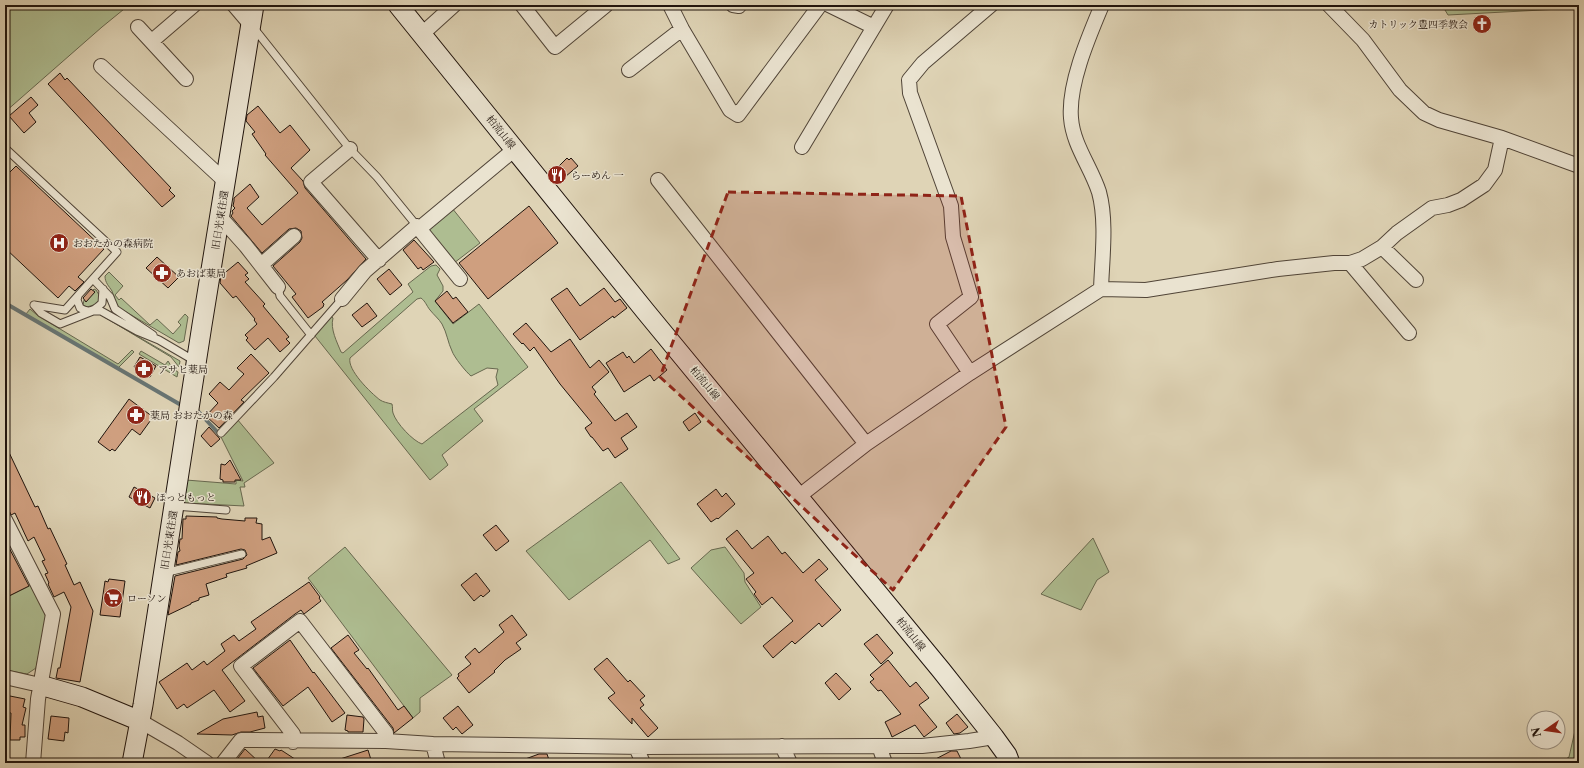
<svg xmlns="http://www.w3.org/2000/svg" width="1584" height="768" viewBox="0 0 1584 768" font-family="'Libre Caslon Text','Noto Serif JP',serif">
  <rect width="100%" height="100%" fill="#dfd4b6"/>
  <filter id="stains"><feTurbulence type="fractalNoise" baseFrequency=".005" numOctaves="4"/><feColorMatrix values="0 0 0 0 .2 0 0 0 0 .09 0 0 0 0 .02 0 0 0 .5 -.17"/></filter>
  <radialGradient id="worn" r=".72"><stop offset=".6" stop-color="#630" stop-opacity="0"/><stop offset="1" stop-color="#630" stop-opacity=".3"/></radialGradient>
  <path fill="#aebd91" stroke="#67684f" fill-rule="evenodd" d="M5,5h124l-27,22 -97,85z
    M1442,5h137v3l-131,7z
    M452,208l28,35 -26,20 -25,-30v-7z
    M436,265l4,4 -3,6 6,11v5l-8,10 18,23 26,-20 49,63 -54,42 9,12 -41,34 6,10 -18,15 -115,-144v-3l16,-17 2,2c-3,11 4,24 8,34l2,1 70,-61 -5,-8 23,-18zM421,298c5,4 5,7 9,12 4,5 9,9 12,14 5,9 6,19 10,27 2,6 14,21 19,25l16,-8 11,1 -2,8 2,8 -76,59c-9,-3 -26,-21 -29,-31 -1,-3 0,-5 -1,-9 -4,-1 -9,-2 -12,-4 -9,-7 -33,-30 -30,-42l67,-59z
    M109,272l14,14 -8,9 4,5 2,-2 29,27 7,-6 16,15 8,-9 -3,-3 7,-8 3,3 -4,24 -5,2 -58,-34c-7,-6 -6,-11 -9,-18 -3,-5 -7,-8 -7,-15z
    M94,289l2,1 5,8 -4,6 -10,3 -4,-2 1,-5z
    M30,309l7,6 81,49 14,-14 2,2 -16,16 -92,-54z
    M101,315l79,46 -1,6 -8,-10z
    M141,351l24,14 3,-4 5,8 5,3 -1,5 -38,-23z
    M237,419l37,44 -30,20 1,4h-5l4,19 -58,-3 -4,-3 4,-20 50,4v-4l7,1 -22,-44z
    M621,482l59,77 -12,5 -18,-24 -81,60 -43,-49z
    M1093,538l16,34 -12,8 -16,30 -40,-16z
    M345,547l107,128 -32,23v14l-7,6 -105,-140z
    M725,547l19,26 1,9 16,25 -20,17 -50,-56 20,-18z
    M31,585l13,26 2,7 -10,50 -9,6 -22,-4v-72z
    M1579,713v50h-19l9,-6z"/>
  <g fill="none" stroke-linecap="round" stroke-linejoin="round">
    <path stroke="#677574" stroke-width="4" d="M5,303l176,102
      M196,409l24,26"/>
  </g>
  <path fill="#cf9f7f" stroke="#20140d" d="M60,73l5,7 2,-2 104,110 -2,2 6,6 -13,11 -114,-123z
    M31,97l7,8 -9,8 7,9 -12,11 -15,-17z
    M258,106l22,27 10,-8 20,25 -19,18 12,13 2,7 61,71 -19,21 -25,22 2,2 -1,3 -15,11 -16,-21 4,-3 -23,-28 27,-24 2,-4 -1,-7 -5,-3 -7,1 -27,24 -31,-37 2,-3 -1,-2 3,-3 -2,-2 1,-5v-3l16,-14 9,13 -12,11 15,17 36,-32 -33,-38 1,-1 -14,-20 3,-2 -9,-11 1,-6z
    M567,158l2,2 2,-2 7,8 -19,16 -7,-9z
    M16,166l88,83 -26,28 6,5 -9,9 -6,-5 -11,12 -53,-50v-71z
    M529,206l29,37 -70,56 -29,-36z
    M414,240l20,22 -11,8 -2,-3 -3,2 -15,-19z
    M157,257l22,20 -11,11 -22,-20z
    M238,262l10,11 -3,2 4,4 -4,3 20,22 -2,2 26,31 -3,2 4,4 -10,9 -12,-14 -13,12 -9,-10 2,-2 -3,-3 12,-11 -3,-4 1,-1 -19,-23 -3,2 -13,-15 1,-7z
    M389,269l13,16 -12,10 -13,-16z
    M567,288l13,18 24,-18 11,14 5,-3 7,9 -13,10 -1,-2 -33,24 -29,-41z
    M91,289l4,3 -9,10 -3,-4z
    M447,291l6,8 3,-2 12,15 -15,11 -18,-22z
    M367,303l10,13 -15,11 -10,-12z
    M526,323l25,29 19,-13 20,29 9,-8 10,12 -17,15 4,5 -2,2 21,27 12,-8 10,14 -16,11 7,11 -13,9 -7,-10 -5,3 -11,-14h-1l-6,-9 7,-5 -32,-39 -26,-37 -4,4 -7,-8 -1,1 -9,-10z
    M651,349l16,21 -13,11 -4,-6 -26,17 -18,-29 17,-11 4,6 2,-2 5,7z
    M251,354l18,19 -28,27 3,2 -25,26 -13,-12 12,-13 -9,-9 11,-12 9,8 15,-16 -7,-6z
    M140,357l16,9 -6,11 -16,-10z
    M129,399l24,18 -13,18 -8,-6 -17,22 -3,-2 -2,2 -12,-9z
    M695,413l6,9 -12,9 -6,-9z
    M209,427l11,12 -9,8 -10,-11z
    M5,444l30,63 3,-1 10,23 2,-1 17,36 -2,1 9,20 6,-3 13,29 -13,71 -24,-4 2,-10h2l11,-61 -7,-15 -10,5 -6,-13 1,-1 -4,-9 3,-1 -6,-12 3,-1 -11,-23 -6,4 -13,-28 -4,2 -6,-14z
    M230,460l11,20h-6v2h-12v-2l-3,-1 1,-15 4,1z
    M134,487l21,11 -5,10 -21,-11z
    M716,489l6,8 4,-4 9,11 -17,15 -1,-1 -6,4 -14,-18z
    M186,516l31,1v1l5,1 23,2v-3h12l-1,5 6,1v16l8,-3 7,16 -31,13 1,2 -21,6 1,3 -21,7 3,11 -10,3v2l-8,3v1l-23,11 7,-39 68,-17 4,-4 -2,-5 -4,-1 -65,16 2,-13 2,-1 -1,-5 1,-7h2l1,-20h3z
    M496,525l13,16 -13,10 -13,-16z
    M737,530l15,19 16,-13 14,18 3,-2 18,21 16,-14 9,10 -13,11 26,30 -19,17 -3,-4 -24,21 -3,-3 -19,17 -10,-12 30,-25 -21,-24 -10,8 -8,-11 2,-2 -10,-13 8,-6 -28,-34z
    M5,540l24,46 -20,10 -4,-7z
    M476,573l14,18 -7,6 -2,-2 -7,6 -13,-16z
    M109,579l16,2 -5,36 -20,-2 5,-34 3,1z
    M309,582l11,15 -1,1 2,3 -17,13 -3,-4 -6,4 -73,56 23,31 -15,11 -16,-22 -27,18 -3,-4 -7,5 -18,-27 28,-19 5,7 12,-9 3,4 18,-14 -4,-7 13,-9 5,6 17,-12 -5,-7z
    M512,615l15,20 -11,8 5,6 -16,11 -11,11 1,1 -26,21 -12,-15 2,-2 -1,-2 13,-10 -6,-7 10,-9 4,5 25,-21 -5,-7z
    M877,634l16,19 -12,11 -17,-20z
    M348,635l11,15 -5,3 13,16 1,-1 30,42 6,-4 9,12 -19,15 -1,-5 -62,-80z
    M290,640l23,33 1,-1 31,41 -13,9 -24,-35 -25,19 -30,-38z
    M607,658l21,24 2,-2 15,16 -5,4 4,5 -4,3 18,20 -10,9 -16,-19v6l-24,-26 7,-5 -21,-24z
    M888,660l22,27 6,-5 13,16 -10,7 18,22 -13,10 -9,-12 -23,12 -2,-5 -5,-10 16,-8 -20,-24 -3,1 -8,-9 4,-3 -4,-4z
    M836,673l15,16 -12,11 -14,-17z
    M5,695l20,4 -2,8 3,1 -4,17h3v12h-5v3h-10l1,-27 -6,-1z
    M458,706l15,19 -11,9 -6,-7 -3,3 -10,-12z
    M257,712l1,5 5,-1 2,12 -15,4h-9l-9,3 -35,-1 26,-15z
    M957,714l11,13 -8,6 -6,1 -8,-11z
    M347,715l16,2 1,2 -1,13h-15v-1l-3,-1z
    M51,716l18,2 -1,15 -3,-1 -1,9 -16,-2z
    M245,749l15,14h-26z
    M275,749l5,2 1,-1 20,13h-36z
    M368,750l4,13h-35v-3z
    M951,751h6l6,12h-35z
    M539,754h8l3,9h-32l-1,-1z"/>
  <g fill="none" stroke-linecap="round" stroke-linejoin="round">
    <defs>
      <path id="lane" d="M253,27l97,122 27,28 40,49
        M5,148l112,104 -52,58 -31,-5
        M93,279l17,18 5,12 38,26
        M278,287l2,9 31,39
        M78,296l-1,4 3,8c9,6 15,2 22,-5l1,-14
        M34,305l7,8 19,11 33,-13h8l36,20 22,9 36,21
        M221,433l53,-56 68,-78
        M175,506l51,4
        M164,573l78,-19"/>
      <path id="street" d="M234,5l17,20
        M522,5l33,42 51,-42
        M670,5l12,24 48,81 8,5 82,-110
        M733,5l6,1
        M829,5l45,22
        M138,27l48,52
        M422,34l32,-29
        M152,41l42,-36
        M101,66l125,116
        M629,70l53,-41
        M1502,138l77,28
        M802,147l85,-142
        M350,149l-39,33 68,78
        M658,180l208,264
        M220,217l26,29 32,41
        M420,228l95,-79
        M1382,247l34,33
        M1350,263l59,70
        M261,265l33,-29
        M1101,289c1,-30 6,-68 -2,-97 -8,-25 -26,-47 -28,-74 -3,-34 18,-82 31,-113
        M342,299l23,-28 52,-45 43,53
        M970,373l-33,-49 34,-27 -18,-60 -2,-31 -41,-113 -1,-13 14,-17 68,-58
        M798,497l68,-53 104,-71 131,-84 45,1 132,-21 56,-6h16l12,-4 20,-12 15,-14 35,-25 16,-3 13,-5 23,-15 11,-15 7,-32 -63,-18 -15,-7 -24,-23 -37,-50 -34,-35
        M5,520l48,94 -15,85 -5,64
        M5,677l35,8
        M140,721l38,22 29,20
        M293,742v-8l-52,-68 59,-45 86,112v8
        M433,744l5,19
        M782,746l8,17
        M879,746l6,17
        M636,747l7,16
        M223,763l18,-23 145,1 47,3 211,3 235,-1h43l47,-5 25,-4"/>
      <path id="secondary" d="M398,5l248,307 295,358 53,67 13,18 3,8
        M40,685l42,12 58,24
        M132,763l11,-58 59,-380 52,-320"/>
    </defs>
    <use href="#lane" stroke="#504437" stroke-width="9"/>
    <use href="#street" stroke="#504437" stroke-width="16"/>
    <use href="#secondary" stroke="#20140d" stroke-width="21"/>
    <use href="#lane" stroke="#eae3d0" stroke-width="7"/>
    <use href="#street" stroke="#eae3d0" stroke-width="14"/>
    <use href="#secondary" stroke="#eae3d0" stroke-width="19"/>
  </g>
  <path fill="#8f2418" fill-opacity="0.2" stroke="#8f2418" stroke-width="3" stroke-dasharray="8 5" stroke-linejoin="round" d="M728,192l233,4 45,231 -113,163 -233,-213z"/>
  <defs>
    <symbol id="church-disc" viewBox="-11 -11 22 22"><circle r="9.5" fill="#8f2418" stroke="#eae3d0"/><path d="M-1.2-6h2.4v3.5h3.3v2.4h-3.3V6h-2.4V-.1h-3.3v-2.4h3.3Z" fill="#fff"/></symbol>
    <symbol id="restaurant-disc" viewBox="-11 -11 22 22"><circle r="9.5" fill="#8f2418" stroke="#eae3d0"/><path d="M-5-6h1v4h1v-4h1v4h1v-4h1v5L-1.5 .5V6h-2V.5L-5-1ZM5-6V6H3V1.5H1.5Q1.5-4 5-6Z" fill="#fff"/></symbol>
    <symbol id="hospital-disc" viewBox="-11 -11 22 22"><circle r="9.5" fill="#8f2418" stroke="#eae3d0"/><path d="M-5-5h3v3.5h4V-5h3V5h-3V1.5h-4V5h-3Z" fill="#fff"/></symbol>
    <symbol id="pharmacy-disc" viewBox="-11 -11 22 22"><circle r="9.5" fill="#8f2418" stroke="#eae3d0"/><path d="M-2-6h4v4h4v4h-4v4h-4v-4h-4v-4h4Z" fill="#fff"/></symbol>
    <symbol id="supermarket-disc" viewBox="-11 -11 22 22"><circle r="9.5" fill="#8f2418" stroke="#eae3d0"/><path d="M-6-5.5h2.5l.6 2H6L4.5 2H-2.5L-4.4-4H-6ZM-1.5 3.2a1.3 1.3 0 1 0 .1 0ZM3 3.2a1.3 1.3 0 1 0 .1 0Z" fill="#fff"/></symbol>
  </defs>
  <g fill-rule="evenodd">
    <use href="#church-disc" x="1471" y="13" width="22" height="22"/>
    <use href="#restaurant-disc" x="546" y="164" width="22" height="22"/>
    <use href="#hospital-disc" x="48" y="232" width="22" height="22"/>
    <use href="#pharmacy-disc" x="151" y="262" width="22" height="22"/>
    <use href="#pharmacy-disc" x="133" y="358" width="22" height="22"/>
    <use href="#pharmacy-disc" x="125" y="404" width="22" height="22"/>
    <use href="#restaurant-disc" x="131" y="486" width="22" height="22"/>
    <use href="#supermarket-disc" x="102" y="587" width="22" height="22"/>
  </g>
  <g text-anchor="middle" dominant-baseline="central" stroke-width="3" stroke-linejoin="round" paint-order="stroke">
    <g font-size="10" fill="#20140d" stroke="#eae3d0" text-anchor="start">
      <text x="1468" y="24" text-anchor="end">カトリック豊四季教会</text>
      <text x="571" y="175">らーめん 一</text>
      <text x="73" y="243">おおたかの森病院</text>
      <text x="176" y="273">あおば薬局</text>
      <text x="158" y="369">アサヒ薬局</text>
      <text x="150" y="415">薬局 おおたかの森</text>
      <text x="156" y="497">ほっともっと</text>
      <text x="127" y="598">ローソン</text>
    </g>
    <g font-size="10" fill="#20140d" stroke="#eae3d0">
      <text transform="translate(501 132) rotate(51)">柏流山線</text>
      <text transform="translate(220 220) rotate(-81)">旧日光東往還</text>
      <text transform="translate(705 383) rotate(50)">柏流山線</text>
      <text transform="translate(169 540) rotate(-81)">旧日光東往還</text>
      <text transform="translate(911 634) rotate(51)">柏流山線</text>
    </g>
  </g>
  <rect width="1584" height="768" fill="none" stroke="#dfd4b6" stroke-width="20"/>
  <rect x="6" y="6" width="1572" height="756" fill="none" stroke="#20140d" stroke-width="2"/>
  <rect x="10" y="10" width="1564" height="748" fill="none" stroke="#20140d"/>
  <g transform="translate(1546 730) rotate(257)"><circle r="19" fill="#eae3d0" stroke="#999082"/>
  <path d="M0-3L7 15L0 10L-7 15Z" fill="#8f2418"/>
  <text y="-6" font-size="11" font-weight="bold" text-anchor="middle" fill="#20140d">N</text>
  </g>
  <rect width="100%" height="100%" filter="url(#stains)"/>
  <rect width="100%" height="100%" fill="url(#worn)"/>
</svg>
